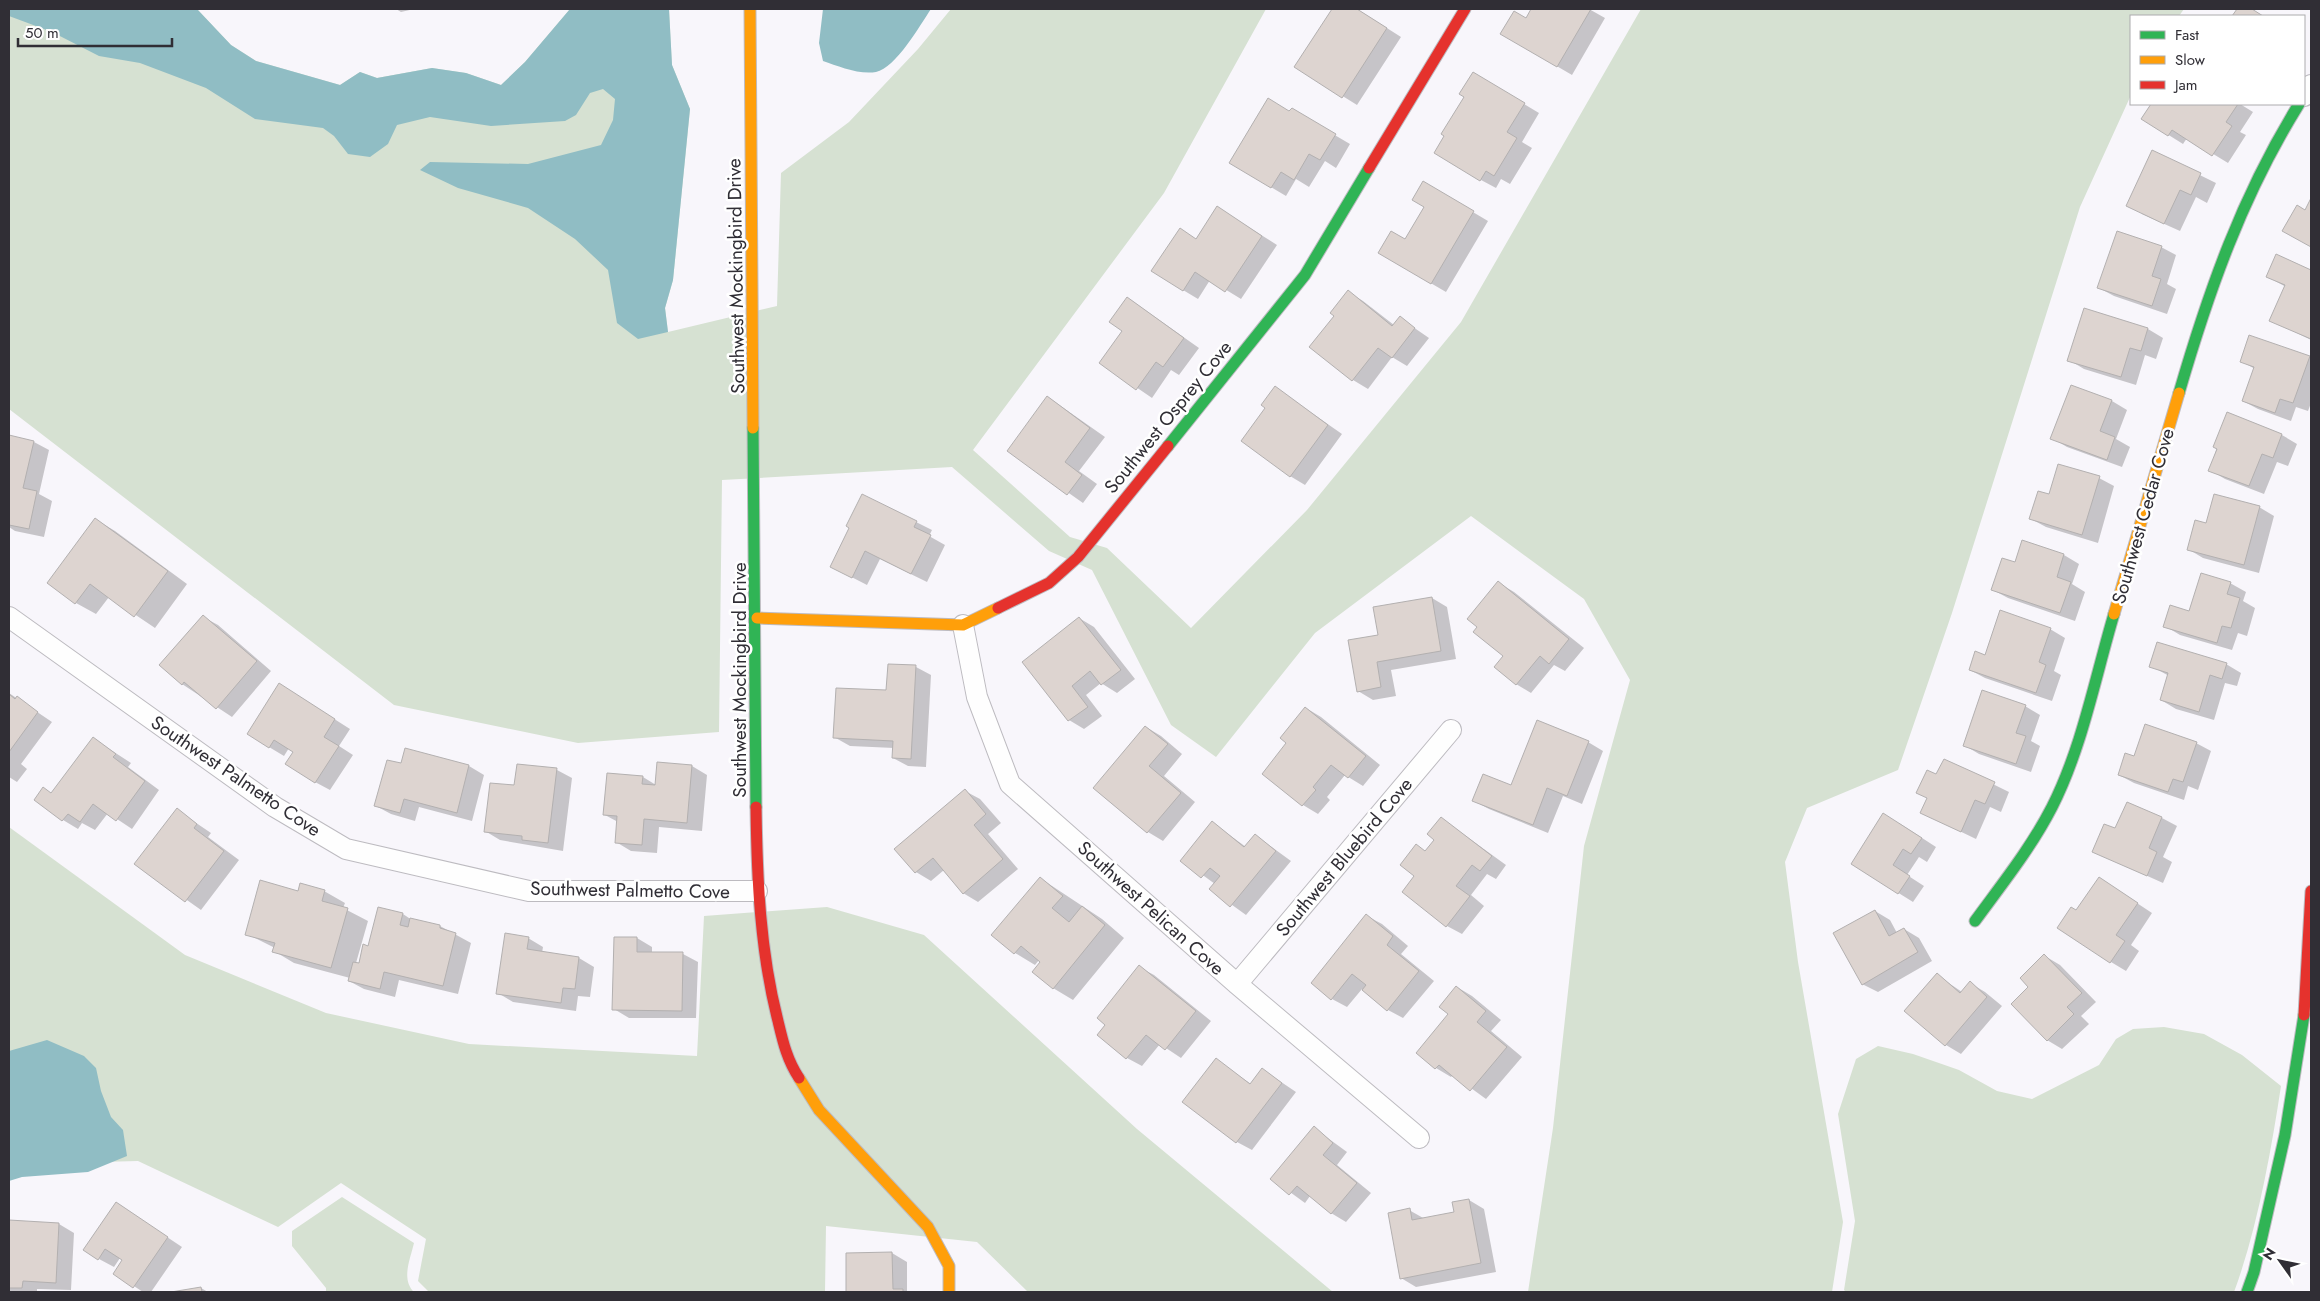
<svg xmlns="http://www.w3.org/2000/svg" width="2320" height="1301" viewBox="0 0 2320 1301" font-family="Jost,sans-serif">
  <rect width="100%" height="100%" fill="#f8f6fb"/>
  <path fill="#d6e1d2" d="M9,9h188l34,36 25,16 84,24 20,-13 17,6 55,-10 34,5 35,12 24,-23 45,-53h99l3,56 18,44 -17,171 -8,28 3,24 109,-26 4,-133 68,-51 69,-73 33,-40h315l-102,184 -191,257 97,87 37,11 84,80 116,-118 154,-188 180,-313h543l-5,7h-48v79l-51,112 -128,406 -54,157 -91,38 -22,54 13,100 45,260 -11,70h-304l25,-164 31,-282 46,-166 -46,-81 -113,-83 -156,117 -99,124 -45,-32 -79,-155 -43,-19 -97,-84 -230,13 -3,252 -141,11 -184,-38 -385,-296z
    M9,827l176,128 141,58 143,31 228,12 7,-140 123,-9 97,28 213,194 196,163h-305l-51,-50 -151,-16 -1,66h-396l-11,-11 8,-42 -85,-56 -63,44 -140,-66 -113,3 -16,4z
    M2164,1027l40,7 38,21 39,31c-10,66 -24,144 -47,206h-388l-2,-2 11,-69 -17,-107 18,-55 22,-13 35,8 46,16 38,21 35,8 67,-34 17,-26 17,-10z
    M342,1197l72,46c-4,17 -13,36 0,49h-88v-4l-34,-42v-15z"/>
  <path fill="#90bdc4" d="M9,9h188l34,36 25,16 84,24 20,-13 17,6 55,-10 34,5 35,12 24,-23 45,-53h99l3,56 18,44 -17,171 -8,28 3,24 -30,7 -21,-16 -9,-53 -33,-31 -47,-31 -70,-20 -38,-18 10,-8 98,2 73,-19 12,-25 2,-21 -12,-10 -13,4 -14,22 -11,6 -74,5 -61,-9 -33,8 -9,19 -18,13 -22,-3 -14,-18 -11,-8 -68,-9 -49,-31 -66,-25 -41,-7 -47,-24 -43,-16z
    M823,9h108c-11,16 -35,59 -55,63 -17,3 -38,-6 -53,-11l-4,-18z
    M47,1040l37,16 12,12 5,23 10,26 12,13 4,26 -39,16 -66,5 -13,4v-130z"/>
  <path fill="#0003" d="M396,9h18l-13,3z
    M1334,9h23l44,28 -44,68 -61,-38z
    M1533,9h56l16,9 -33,57 -70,-41 24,-15z
    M1488,82l51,31 -17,29 10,6 -22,36 -9,-5 -5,9 -15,-8z
    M2153,104h87l13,8 -13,20 6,3 -18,28 -41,-25 -4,6 -40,-25z
    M1292,110l58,34 -14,24 -11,-7 -16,26 -13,-8 -10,17 -55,-33z
    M2153,152l63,31 -9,20 -11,-6 -16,34 -38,-17z
    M1424,183l64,38 -42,71 -67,-39 27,-12 19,-34z
    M1218,208l59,37 -36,54 -31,-19 -12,19 -15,-9 13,-51z
    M2161,247l15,8 -9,29 9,5 -9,25 -53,-18 -15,-8z
    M2277,256l34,15v69l-40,-20 15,-33 -18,-10z
    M1348,292l15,9 31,24 6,-7 29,20 -22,28 -15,-9 -24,32 -15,-9 -18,-65z
    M1128,298l71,50 -20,27 -8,-5 -19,28 -51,-35 23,-32z
    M2084,310l64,19 15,9 -7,21 -11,-4 -9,30 -52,-16 -15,-9z
    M2309,357l2,2v44l-3,8 -12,-4 -5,14 -33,-12 -15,-8 12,-32 -14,-8z
    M2071,386l41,15 15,9 -11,29 14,8 -8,20 -55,-20 -15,-9z
    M1276,388l66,46 -37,51 -15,-9 -23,-68z
    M1048,397l57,40 -26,34 18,13 -14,19 -74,-52z
    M2227,414l55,21 15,9 -9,22 -11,-4 -13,32 -39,-15 -15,-9z
    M9,436l25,6 15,8 -10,44 13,7 -8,36 -29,-6 -6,-4z
    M2099,478l15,8 -16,57 -52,-16 -15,-8 19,-24z
    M2259,507l15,9 -15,57 -56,-15 -15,-9 19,-25z
    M95,519l20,12 72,53 -32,44 -46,-31 -13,17 -20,-11z
    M916,522l16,8 -3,6 16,9 -18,37 -47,-23 -13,26 -35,-18z
    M2023,542l41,13 15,9 -7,20 13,8 -10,29 -67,-23 -15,-8 23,-27z
    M1499,583l15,9 70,56 -19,23 -11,-6 -23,28 -15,-9 -11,-28z
    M2230,583l16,9 -3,9 12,7 -8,28 -9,-3 -6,17 -52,-15 -15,-9 25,-14z
    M1432,598l15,9 9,52 -65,11 5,26 -23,4 -15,-9 21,-55z
    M203,617l15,8 53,46 -39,46 -50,-33z
    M1079,618l15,9 41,52 -18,14 -16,-10 -15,12 16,21 -18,13 -15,-9 -45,-58z
    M2050,629l15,9 -11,33 7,4 -9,26 -67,-23 -15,-8 16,-14z
    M2226,664l15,9 -4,13 -12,-3 -11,37 -38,-11 -15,-9 8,-24 -18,-10z
    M889,665l27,2 15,8 -5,92 -18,-1 -15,-8 1,-10 -44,-2 -16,-9 53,-45z
    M9,693l43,29 -31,42 6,5 -10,13 -8,-5z
    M295,694l55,35 -11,17 14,9 -23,35 -15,-8 -20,-30 -6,-4 -5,8 -15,-9z
    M2025,706l15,9 -9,26 9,5 -9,26 -52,-18 -15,-9z
    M1306,708l15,9 59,48 -17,21 -18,-11 -18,22 3,3 -12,14 -15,-9 -40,-32 25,-30z
    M1146,727l15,9 21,18 -18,22 31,26 -32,39 -15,-9z
    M94,739l37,24 -3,4 31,23 -27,39 -24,-16 -13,17 -13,-7 -4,6 -15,-9 -11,-26z
    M1588,742l15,9 -21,53 -19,-8 -15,37 -59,-24 -15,-8 38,-15z
    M2196,743l15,8 -13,39 -10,-4 -4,14 -50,-17 -15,-8z
    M406,749l63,17 15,9 -12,46 -53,-14 -4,14 -24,-7 -15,-8 26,-41z
    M1944,760l65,32 -8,20 -11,-5 -14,32 -54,-26z
    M658,763l34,3 15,9 -5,56 -43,-4 -2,26 -26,-2 -15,-9 2,-20 -13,-7 38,-38 13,8z
    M518,765l39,5 15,8 -9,73 -63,-11 -15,-9 30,-44z
    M965,791l15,8 21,24 -13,11 30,35 -40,33 -15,-9 -19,-23 -13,11 -15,-9z
    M177,810l34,23 -3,4 31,23 -38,50 -65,-46z
    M1441,818l65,47 -10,14 -9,-5 -16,21 13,11 -22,28 -15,-8 -43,-34 12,-16 10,-24 10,-12z
    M2162,818l15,8 -14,31 9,5 -9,21 -69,-31 22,-22z
    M1213,823l33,24 9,-12 36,26 -45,54 -36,-26 5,-5 -33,-24z
    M1899,823l37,24 -9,15 -8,-5 -12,18 17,11 -11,16 -61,-38z
    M1040,878l62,41 22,19 -51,62 -20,-12 -14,-28 -4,5 -20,-12 -22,-18z
    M2099,878l53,35 -21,32 8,6 -13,20 -15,-9z
    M324,891l21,12 -2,5 25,13 -12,42 4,1 9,-17 34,-33 9,6 28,6 31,17 -13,51 -59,-14 -4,17 -31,-8 -15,-8 1,-3 -56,-15 -20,-12 1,-3 -28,-14 52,-42z
    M1875,911l15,9 7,13 7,-4 15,9 13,23 -54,31 -16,-8z
    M1367,916l15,8 26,22 -7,8 33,27 -31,37 -15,-8 -26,-21 -15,18 -15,-8z
    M528,938l15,9 -1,6 37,5 15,9 -4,30 -12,-1 -2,15 -63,-9 -15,-9z
    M637,938l15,9v6l31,1 15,8 -2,56h-67l-15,-9z
    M2045,956l15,9 36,37 -15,14 8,8 -27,25 -15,-9 -17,-53z
    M1139,967l15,8 57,46 -30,37 -21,-14 -18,22 -15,-8 -20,-34z
    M1937,975l25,17 8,-9 15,9 17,14 -41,48 -15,-9z
    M1457,987l15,9 29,24 -10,11 31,26 -36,42 -33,-24 -2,2 -15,-9 -19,-15 33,-39z
    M1216,1060l35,24 11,-15 34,23 -44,58 -15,-8z
    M1314,1128l33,24 -10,13 34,28 -25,29 -15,-9 -21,-17 -5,7 -33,-24z
    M1469,1200l15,9 12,63 -80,15 -15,-9 8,-68 16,9 30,-6z
    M116,1203l66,44 -31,45h-8l-29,-19 10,-13 -4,-2 -6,9 -15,-8z
    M9,1221l50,3 15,9 -3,57 -34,-1v3h-28z
    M892,1253l15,9v30h-60v-38z
    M201,1288l7,4h-29z"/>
  <path fill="#ddd4d0" stroke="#b3b0b0" d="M1332,9h25l30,19 -45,70 -48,-31z
    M1531,9h60l-34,58 -57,-33 14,-23 12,7z
    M2237,9h15l11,7h-31z
    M1473,72l52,31 -18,29 10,6 -23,38 -8,-5 -6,10 -46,-28 10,-17 -3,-2 23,-37 -5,-3z
    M1268,98l21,13 3,-3 44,26 -16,26 -11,-6 -15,26 -13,-8 -10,16 -42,-25z
    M2151,104h87l-12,18 6,4 -20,30 -40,-26 -4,6 -27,-17z
    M2152,150l49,23 -10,22 -11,-5 -16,34 -38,-18z
    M1423,181l51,30 -43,73 -53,-31 13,-22 14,8 19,-32 -12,-7z
    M2311,198v49l-29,-16 15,-26 8,5z
    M1217,206l45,30 -37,56 -30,-20 -12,19 -32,-20 29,-43 16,11z
    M2117,231l45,15 -10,30 9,3 -9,27 -55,-18z
    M2276,254l35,16v69l-42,-18 16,-36 -19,-8z
    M1348,290l44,36 8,-10 15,12 -23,30 -14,-10 -26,33 -43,-34 25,-31 -4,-3z
    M1127,297l57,41 -21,29 -7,-5 -20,28 -37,-27 23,-32 -13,-9z
    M2084,308l64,20 -7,23 -11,-3 -9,29 -54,-16z
    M2249,335l61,21 -17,47 -13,-4 -5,14 -33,-12 12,-34 -14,-5z
    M2071,385l41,15 -12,31 15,6 -8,23 -57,-21z
    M1275,386l53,39 -38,52 -49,-36 24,-33 -4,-3z
    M1047,396l43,32 -25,34 17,13 -15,20 -60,-44z
    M2227,412l55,22 -9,24 -11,-4 -13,32 -41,-15 9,-22 -4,-2z
    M9,435l25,6 -11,47 14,3 -8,38 -20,-4z
    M2058,464l42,12 -18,59 -53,-16 9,-28 11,3z
    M862,494l55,27 -3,6 17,8 -20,39 -46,-23 -13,27 -22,-11 19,-39 -3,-2z
    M2214,494l46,12 -16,59 -57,-15 8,-30 11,3z
    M95,518l73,53 -34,46 -44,-33 -15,20 -28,-21z
    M2022,540l42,14 -7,23 14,5 -11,31 -69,-23 11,-32 13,4z
    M2201,573l30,9 -4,12 13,4 -9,30 -9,-2 -5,17 -54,-16 7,-22 19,6z
    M1498,581l71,58 -20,25 -9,-8 -24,29 -22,-18 9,-11 -30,-24 4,-5 -10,-8z
    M1432,597l9,54 -64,11 4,25 -24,5 -9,-52 30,-5 -5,-28z
    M2000,610l51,18 -12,34 7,3 -10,28 -67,-23 6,-19 10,4z
    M203,615l54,46 -41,48 -32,-27 -2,3 -23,-20z
    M1079,617l42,53 -20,15 -11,-14 -18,15 16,21 -20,14 -46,-59z
    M2157,642l70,21 -5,16 -12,-4 -11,37 -39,-12 8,-27 -19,-6z
    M888,664l28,1 -5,94 -19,-1 1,-17 -60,-3 3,-50 50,2z
    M279,683l56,36 -11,18 15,9 -24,37 -30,-19 8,-12 -19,-12 -5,8 -22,-14z
    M1982,690l44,15 -10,28 10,3 -10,28 -53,-18z
    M9,694l6,5 2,-3 21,16 -29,40z
    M1305,707l61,49 -18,22 -17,-13 -18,22 3,3 -14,16 -40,-32 24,-31 -6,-5z
    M1537,720l52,21 -22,55 -20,-8 -14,37 -61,-24 11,-27 28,11z
    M2145,724l52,18 -14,40 -10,-3 -5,13 -50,-17 7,-22 9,3z
    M1145,726l23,18 -19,22 32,27 -34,40 -54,-45z
    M93,737l23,17 -3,3 32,24 -29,40 -23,-17 -13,18 -12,-8 -6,7 -28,-21 9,-13 8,6z
    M405,748l64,17 -12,48 -53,-14 -4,14 -26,-7 13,-46 14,3z
    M1944,759l51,23 -10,22 -10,-4 -14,32 -41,-19 7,-15 -11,-5 11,-23 9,4z
    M657,762l35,3 -5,58 -43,-4 -2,26 -27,-2 2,-27 -14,-1 4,-42 36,3 -1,8 13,1z
    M517,764l40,4 -9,75 -26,-3v-4l-38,-4 6,-49 24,2z
    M965,789l21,25 -12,11 29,34 -40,35 -30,-36 -18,15 -21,-24z
    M2127,802l35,15 -13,31 8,4 -10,24 -55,-24 12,-28 11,4z
    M177,808l20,16 -3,4 30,23 -39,51 -51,-38z
    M1883,813l39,25 -11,16 -8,-5 -10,16 17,11 -12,18 -47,-30z
    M1441,817l51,39 -12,15 -8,-6 -16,21 14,10 -24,31 -44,-35 12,-16 -14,-11 16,-21 9,7 9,-11 -7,-6z
    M1212,821l32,26 11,-13 21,17 -46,56 -21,-18 11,-13 -10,-8 -9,10 -21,-17z
    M1040,877l23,19 -11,12 17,14 13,-16 23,19 -52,64 -21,-17 8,-10 -19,-16 -7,8 -23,-19z
    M2099,877l39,26 -22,32 9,6 -15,22 -53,-35 14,-21 5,3z
    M260,880l38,11 2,-8 25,7 -3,11 26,7 -17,60 -59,-16 3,-9 -30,-8z
    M378,907l25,6 -3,12 8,2 2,-9 30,7v3l16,5 -13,53 -59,-14 -4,17 -32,-8 5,-19 6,1 4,-19 5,2z
    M1875,910l14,26 15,-8 14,24 -56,33 -29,-52z
    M1366,914l27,22 -6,9 32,26 -32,40 -25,-21 4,-5 -14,-11 -21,26 -20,-17z
    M505,933l24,4 -2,12 52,8 -4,32 -12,-1 -2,15 -65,-9z
    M614,937h23v15h46l-1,59 -70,-1z
    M2044,954l38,39 -15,14 7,7 -27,27 -36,-37 17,-17 -8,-9z
    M1139,965l57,46 -31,39 -19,-15 -20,24 -29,-24 8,-10 -8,-7z
    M1937,973l23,20 10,-12 17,16 -42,49 -41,-35z
    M1456,986l30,25 -9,11 30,25 -37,44 -31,-26 -4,4 -19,-16 32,-39 -9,-7z
    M1216,1058l34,26 12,-16 20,15 -46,60 -54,-41z
    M1314,1126l19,17 -10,12 34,28 -26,31 -34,-28 -8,9 -19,-16z
    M1469,1199l12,64 -81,16 -12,-66 22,-5 2,12 42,-8 -2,-10z
    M116,1202l52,35 -35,51 -20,-14 9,-14 -17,-11 -7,11 -15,-10z
    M9,1220l50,3 -3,60 -33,-2 -1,7h-13z
    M892,1252l1,37h10v3h-57v-39z
    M201,1287l1,5h-31z"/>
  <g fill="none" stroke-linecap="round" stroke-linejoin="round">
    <defs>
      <path id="street" d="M2304,96l7,-11
        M9,617l266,190 71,42 183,42h228
        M963,625l14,72 33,87 227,200 182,154
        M1237,984l214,-254"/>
      <path id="fast" d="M2179,393c30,-103 63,-197 120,-289
        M753,428l3,379
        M1168,446l137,-171 64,-107
        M1975,921c27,-37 56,-73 77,-114 30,-59 43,-129 62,-193
        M2247,1292l7,-20 31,-137 19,-120"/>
      <path id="slow" d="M750,9l3,419
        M2114,614l65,-221
        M757,618l206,7 35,-17
        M799,1078l20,32 109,117 21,39v26"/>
      <path id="jam" d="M1369,168l96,-159
        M998,608l51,-25 29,-26 90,-111
        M756,807c1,72 4,144 22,214 5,21 9,39 21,57
        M2304,1015l7,-124"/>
    </defs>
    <use href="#street" stroke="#bdbbc0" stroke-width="22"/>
    <use href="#fast" stroke="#bdbbc0" stroke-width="13"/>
    <use href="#slow" stroke="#bdbbc0" stroke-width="13"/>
    <use href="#jam" stroke="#bdbbc0" stroke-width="13"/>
    <use href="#street" stroke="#fefefe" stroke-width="20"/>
    <use href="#fast" stroke="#30b455" stroke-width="11"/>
    <use href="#slow" stroke="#ff9f0a" stroke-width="11"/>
    <use href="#jam" stroke="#e5322d" stroke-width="11"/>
  </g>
  <g text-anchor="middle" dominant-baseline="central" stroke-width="5" stroke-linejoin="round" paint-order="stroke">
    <g font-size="19" fill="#302e35" stroke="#fff">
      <text transform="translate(736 276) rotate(-91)">Southwest Mockingbird Drive</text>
      <text transform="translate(1168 417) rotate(-51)">Southwest Osprey Cove</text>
      <text transform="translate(2143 516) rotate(-74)">Southwest Cedar Cove</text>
      <text transform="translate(739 680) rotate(-90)">Southwest Mockingbird Drive</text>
      <text transform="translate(236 776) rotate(34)">Southwest Palmetto Cove</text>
      <text transform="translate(1344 857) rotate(-50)">Southwest Bluebird Cove</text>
      <text transform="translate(630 890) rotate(1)">Southwest Palmetto Cove</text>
      <text transform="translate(1151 908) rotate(42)">Southwest Pelican Cove</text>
    </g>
  </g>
  <rect width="2320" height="1301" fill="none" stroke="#302e35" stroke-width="20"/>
  <rect x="2130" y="15" width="175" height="90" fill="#ffffff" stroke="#acabae"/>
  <rect x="2140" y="31" width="25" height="8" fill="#30b455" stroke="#acabae"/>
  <text x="2175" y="40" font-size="15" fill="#302e35">Fast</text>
  <rect x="2140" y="56" width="25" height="8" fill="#ff9f0a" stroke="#acabae"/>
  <text x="2175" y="65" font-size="15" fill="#302e35">Slow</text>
  <rect x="2140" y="81" width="25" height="8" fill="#e5322d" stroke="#acabae"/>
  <text x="2175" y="90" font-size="15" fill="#302e35">Jam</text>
  <g transform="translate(2280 1261) rotate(303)" stroke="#ffffff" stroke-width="4" paint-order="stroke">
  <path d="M0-4L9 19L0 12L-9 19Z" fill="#302e35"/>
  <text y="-8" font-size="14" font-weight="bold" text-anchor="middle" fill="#302e35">N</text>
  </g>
  <path d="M18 38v8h154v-8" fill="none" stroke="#302e35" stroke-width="2.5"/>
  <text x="25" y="38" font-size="15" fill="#302e35" stroke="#ffffff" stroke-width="4" paint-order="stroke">50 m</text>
</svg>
